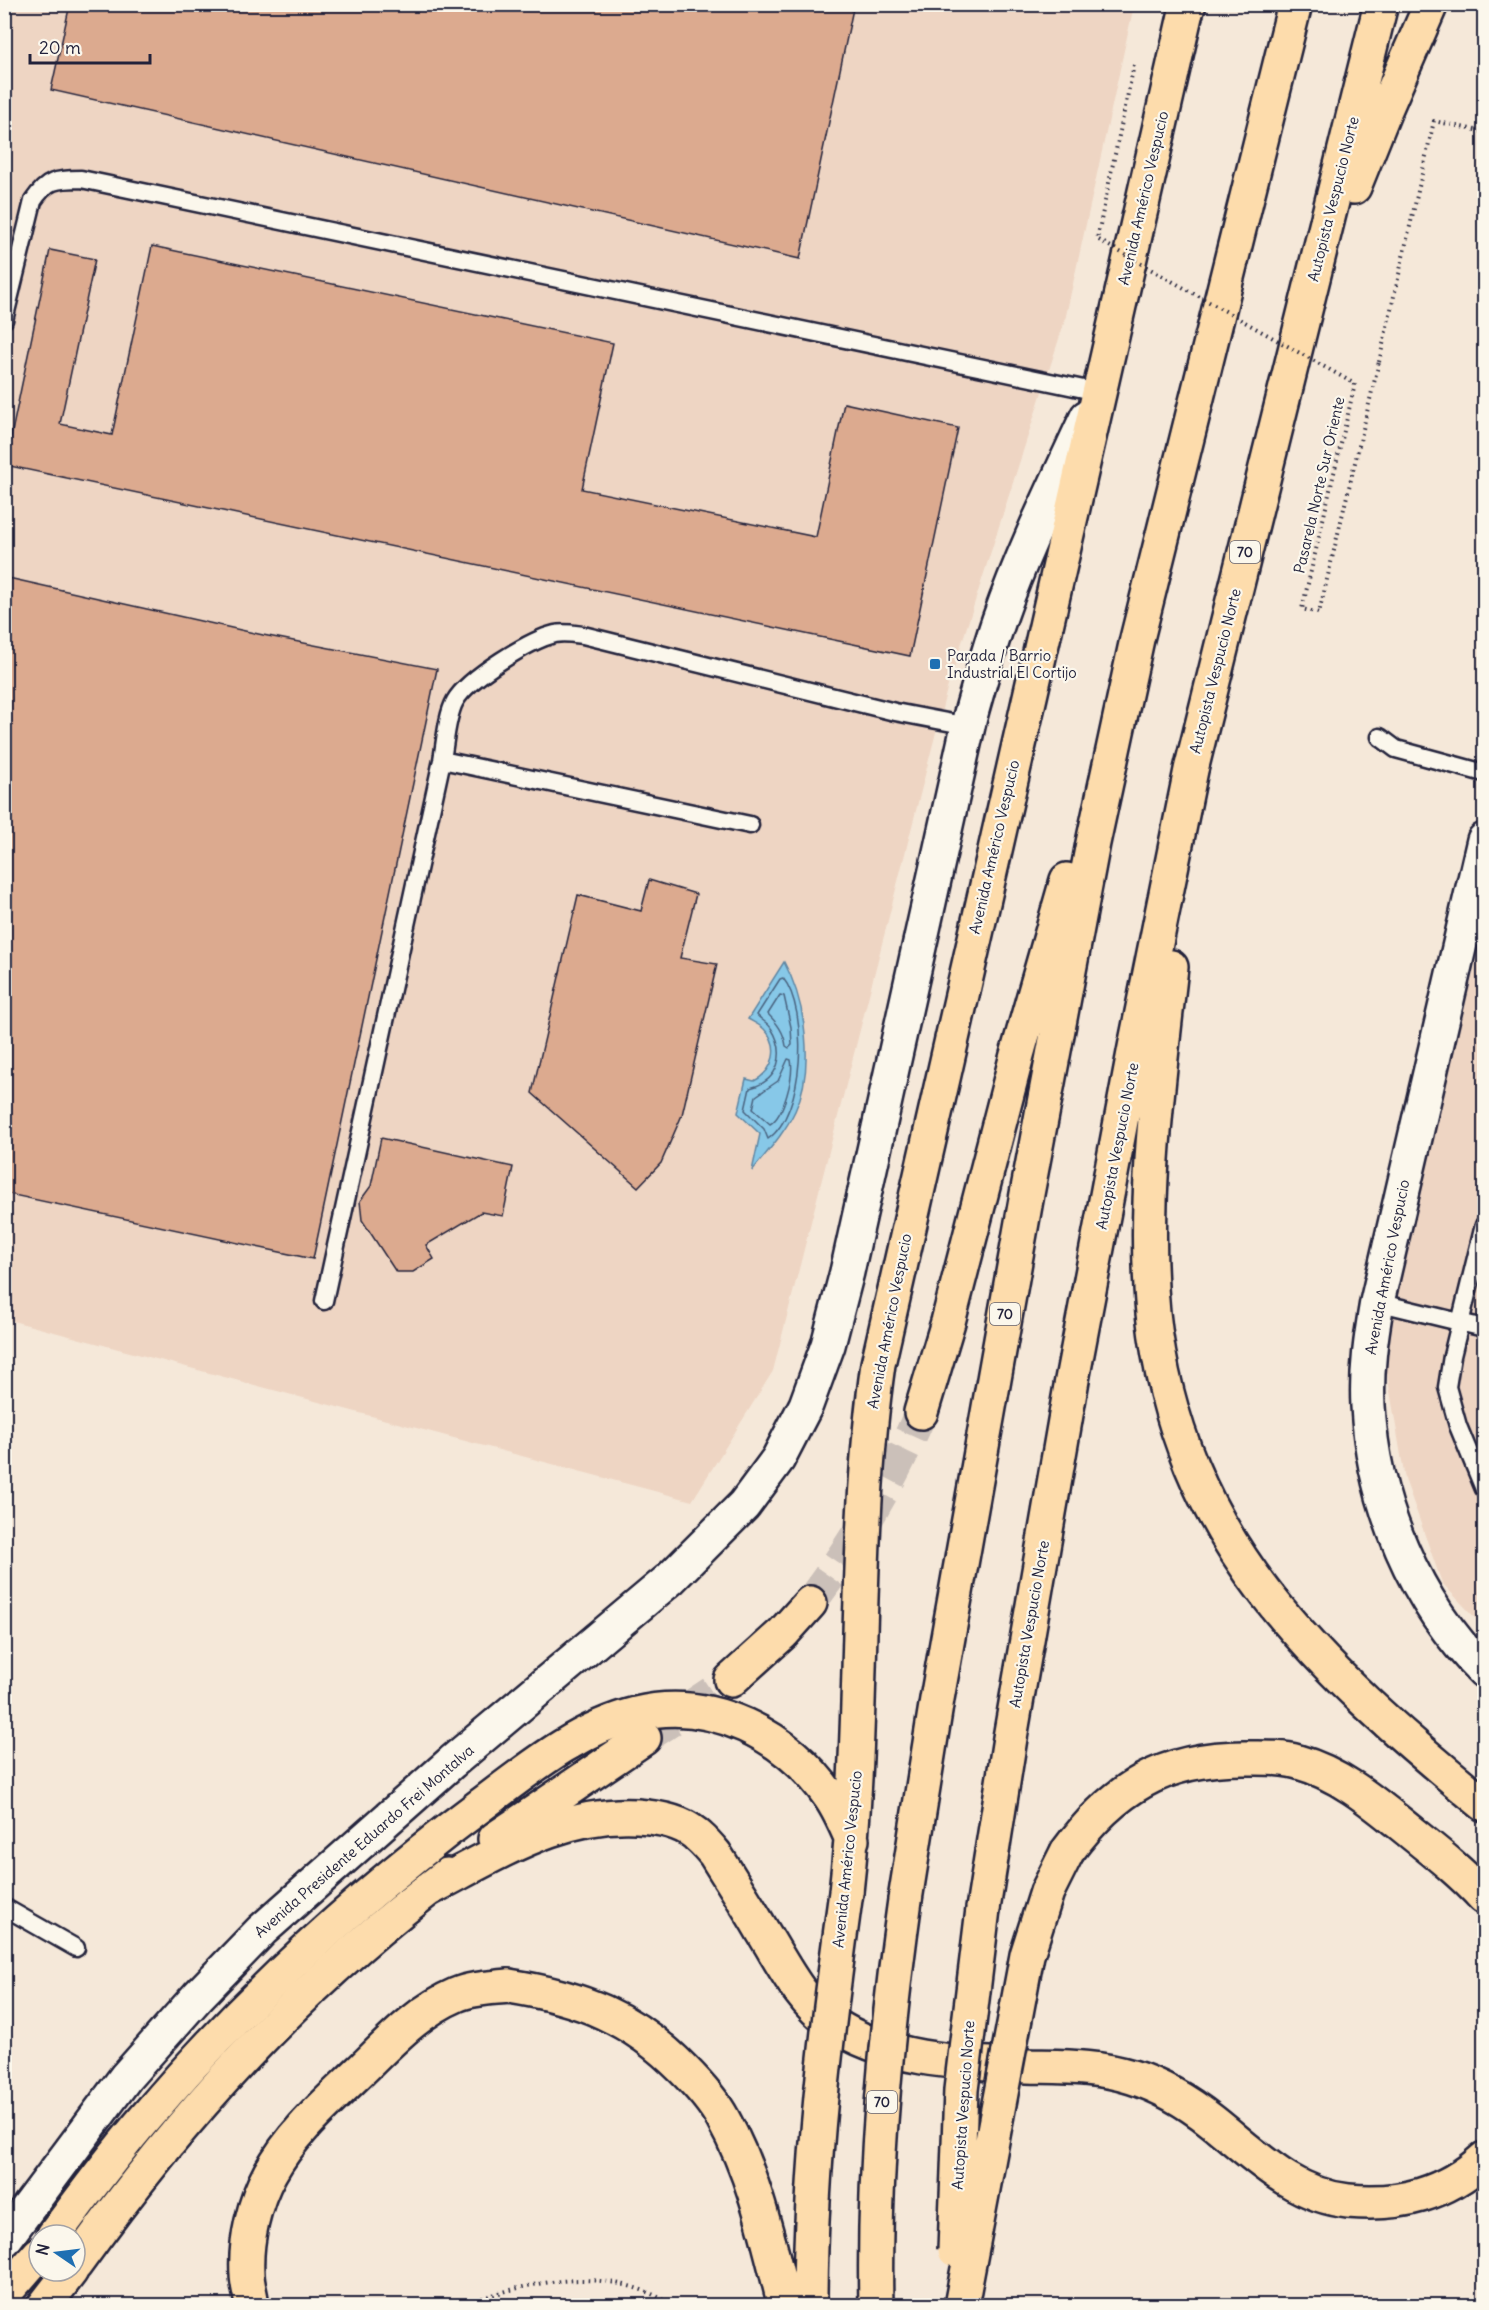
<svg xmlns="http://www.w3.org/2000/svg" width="1489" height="2310" viewBox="0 0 1489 2310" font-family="Delius,sans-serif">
  <rect width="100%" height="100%" fill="#f5e8d9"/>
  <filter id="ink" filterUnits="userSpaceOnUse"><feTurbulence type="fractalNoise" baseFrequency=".0167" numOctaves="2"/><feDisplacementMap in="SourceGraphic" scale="12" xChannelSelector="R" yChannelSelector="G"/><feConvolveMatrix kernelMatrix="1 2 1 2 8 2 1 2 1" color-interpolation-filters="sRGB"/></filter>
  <g filter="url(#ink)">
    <path fill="#eed5c3" d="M4,5h1130l-69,315 -118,369 -174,682 -81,130 -687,-182z
      M1484,930v697l-42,-44 -37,-104 -21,-123 17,-96z"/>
    <path fill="#87c8e8" stroke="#5f86a3" stroke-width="1.5" d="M784,962c22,40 31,107 11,149 -11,23 -28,41 -43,60l8,-37 -22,-21 8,-34 8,2c20,-10 27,-35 10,-52 -4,-4 -11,-7 -16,-10z"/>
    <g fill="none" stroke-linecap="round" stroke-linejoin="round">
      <path stroke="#4a6480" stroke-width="1.5" d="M783,978c26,32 22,136 -15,161l-4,-10 -19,-19 5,-22c29,-7 37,-35 21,-60 -3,-5 -10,-8 -14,-13l23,-36z
        M780,995l4,1 7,31 1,18 -3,3 -3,-2c-2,-14 -9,-23 -18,-32z
        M788,1059l3,1c3,16 -7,56 -21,64l-17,-15 3,-13 22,-15z"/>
    </g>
    <path fill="#dcaa8f" stroke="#22223b" stroke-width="1.5" d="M70,4h784l-54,255 -749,-169z
      M152,246l461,97 -31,146 234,48 28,-134 114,25 -48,228 -905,-191 45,-215 45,9 -35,165 52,11z
      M4,577l259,58 174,34 -124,590 -309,-66z
      M649,880l47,14 -16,64 37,6 -35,151 -21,48 -23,24 -106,-94 46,-198 63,16z
      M381,1138l132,29 -10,49 -22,-4 -55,33 8,14 -21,13h-17l-34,-52 -2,-19 11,-15z"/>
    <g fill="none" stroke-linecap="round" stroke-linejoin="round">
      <path stroke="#cbc0b9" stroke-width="33" stroke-dasharray="33 16" stroke-linecap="butt" d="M810,1603c45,-60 82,-122 111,-191
        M644,1738l87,-58"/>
      <defs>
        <path id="lane" d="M4,320l29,-119c14,-21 23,-22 48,-22l1017,213
          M1380,737l16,12 88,24
          M442,760l308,65
          M1484,1225l-32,131 -5,31 11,39 26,63
          M324,1301l118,-541c3,-17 5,-45 13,-59 13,-23 75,-61 100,-67 9,-2 20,0 28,1l312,77 73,14
          M1377,1302l107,26
          M4,1907l72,41"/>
        <path id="secondary" d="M1484,840l-107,462c-6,35 -11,69 -9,104 5,97 47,197 116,265
          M4,2240l122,-163 72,-81 64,-66 190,-168 218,-183 74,-74 34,-46 28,-54 22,-60 19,-73 123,-555c9,-32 18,-65 29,-97 24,-69 57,-136 88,-203"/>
        <path id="primary" d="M846,1892c20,-176 7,-353 32,-528l309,-1357
          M54,2235c30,-40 59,-80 92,-118 98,-116 213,-221 335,-312 48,-36 96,-76 155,-91 75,-19 152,22 194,83 9,13 16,29 22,43
          M4,2294l35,-40"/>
        <path id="highway" d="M1186,12l3,-8
          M1354,187l31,-77 46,-106
          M1171,967c-12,110 -29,235 -18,346 24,227 165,355 331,491
          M921,1412l27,-90 69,-267 50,-175
          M731,1680l52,-47 27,-30
          M495,1839l149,-101
          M1067,1852c47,-64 96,-94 177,-94 18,0 37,-1 54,4 44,12 80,44 115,72 25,20 50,40 71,63
          M429,1889c68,-35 139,-82 219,-72 18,2 38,7 51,20 6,5 11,11 16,17 16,26 33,52 48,78 20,32 37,69 69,91 54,38 131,40 195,43 36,1 70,0 105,11 29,9 56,25 80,44 42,33 80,74 136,80 53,5 97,-7 136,-42
          M905,1900l32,-201 90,-505 66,-351 44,-204 158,-635
          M983,1909l27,-171 62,-358 64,-338 55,-272 190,-766
          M75,2265c108,-151 223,-278 372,-390
          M44,2306l27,-35
          M252,2306c-1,-11 -5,-22 -5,-32 -2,-33 7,-72 23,-101 22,-40 57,-70 90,-102 29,-28 58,-60 96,-76 16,-7 35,-7 53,-9"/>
      </defs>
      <use href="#lane" stroke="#22223b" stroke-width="21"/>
      <use href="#secondary" stroke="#22223b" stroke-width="38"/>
      <use href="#primary" stroke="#22223b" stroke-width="38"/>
      <use href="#highway" stroke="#22223b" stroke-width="38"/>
      <path stroke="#22223b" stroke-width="4" stroke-dasharray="1.5 4.5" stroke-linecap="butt" d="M1379,362l55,-241 50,11
        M459,2306c70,-25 148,-43 215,0"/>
      <use href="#lane" stroke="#fbf7ec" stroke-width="16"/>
      <use href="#secondary" stroke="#fbf7ec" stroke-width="33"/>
      <use href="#primary" stroke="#fddcac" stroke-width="33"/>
      <use href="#highway" stroke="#fddcac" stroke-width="33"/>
      <defs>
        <path id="primary-bridge" d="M810,2306c0,-139 17,-277 36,-414"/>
        <path id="highway-bridge" d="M509,1986c71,11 123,31 174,83 15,15 30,31 40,50 32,57 46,124 62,187
          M955,2250l6,-160 22,-181
          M876,2306c-3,-137 10,-272 29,-406
          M961,2306l66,-351 20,-63 20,-40"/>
      </defs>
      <use href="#primary-bridge" stroke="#22223b" stroke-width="38" stroke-linecap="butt"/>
      <use href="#highway-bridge" stroke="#22223b" stroke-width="38" stroke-linecap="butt"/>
      <path stroke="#22223b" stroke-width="4" stroke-dasharray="1.5 4.5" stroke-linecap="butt" d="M1134,65l-37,174 258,145 -53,225 17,4 60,-251"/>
      <use href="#primary-bridge" stroke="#fddcac" stroke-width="33"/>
      <use href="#highway-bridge" stroke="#fddcac" stroke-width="33"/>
    </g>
  </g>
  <rect fill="#1f6fb2" stroke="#fbf7ec" stroke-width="2" x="929" y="658" width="12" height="12" rx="3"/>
  <g text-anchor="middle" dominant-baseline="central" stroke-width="4.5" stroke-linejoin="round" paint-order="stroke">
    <g fill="#fbf7ec" stroke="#636270" stroke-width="1.5">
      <rect x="1230" y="541" width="30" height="22" rx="4.5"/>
      <rect x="990" y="1303" width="30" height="22" rx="4.5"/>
      <rect x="867" y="2091" width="30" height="22" rx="4.5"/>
    </g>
    <g font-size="14" font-weight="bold" fill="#22223b">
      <text x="1245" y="552">70</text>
      <text x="1005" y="1314">70</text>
      <text x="882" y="2102">70</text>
    </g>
    <g font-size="15" fill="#22223b" stroke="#fbf7ec">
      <text transform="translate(1143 198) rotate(-77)">Avenida Américo Vespucio</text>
      <text transform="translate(1333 199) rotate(-76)">Autopista Vespucio Norte</text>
      <text transform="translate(1319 485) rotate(-77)">Pasarela Norte Sur Oriente</text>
      <text transform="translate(1215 671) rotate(-76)">Autopista Vespucio Norte</text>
      <text transform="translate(994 847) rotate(-77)">Avenida Américo Vespucio</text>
      <text transform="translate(1117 1146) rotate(-79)">Autopista Vespucio Norte</text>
      <text transform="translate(1387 1267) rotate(-79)">Avenida Américo Vespucio</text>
      <text transform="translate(889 1321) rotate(-79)">Avenida Américo Vespucio</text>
      <text transform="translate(1029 1624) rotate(-80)">Autopista Vespucio Norte</text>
      <text transform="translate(364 1841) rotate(-41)">Avenida Presidente Eduardo Frei Montalva</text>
      <text transform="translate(847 1859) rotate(-84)">Avenida Américo Vespucio</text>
      <text transform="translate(963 2105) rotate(-86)">Autopista Vespucio Norte</text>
    </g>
    <g font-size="15" fill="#22223b" stroke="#fbf7ec" text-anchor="start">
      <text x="947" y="655">Parada / Barrio<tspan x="947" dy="17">Industrial El Cortijo</tspan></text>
    </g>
  </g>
  <rect width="1489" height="2310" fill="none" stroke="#fbf7ec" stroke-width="24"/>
  <rect x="12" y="12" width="1465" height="2286" fill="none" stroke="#22223b" stroke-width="2" filter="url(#ink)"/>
  <g transform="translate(57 2253) rotate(284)"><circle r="28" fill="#fbf7ec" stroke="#a4a2a5" stroke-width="1.5"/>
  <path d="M0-4.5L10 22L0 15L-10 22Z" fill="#1f6fb2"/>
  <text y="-9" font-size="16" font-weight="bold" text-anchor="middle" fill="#22223b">N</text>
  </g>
  <path d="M30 54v9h120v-9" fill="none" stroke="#22223b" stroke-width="3"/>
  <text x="39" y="54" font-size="18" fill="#22223b" stroke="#fbf7ec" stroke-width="4.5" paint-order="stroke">20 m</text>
</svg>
